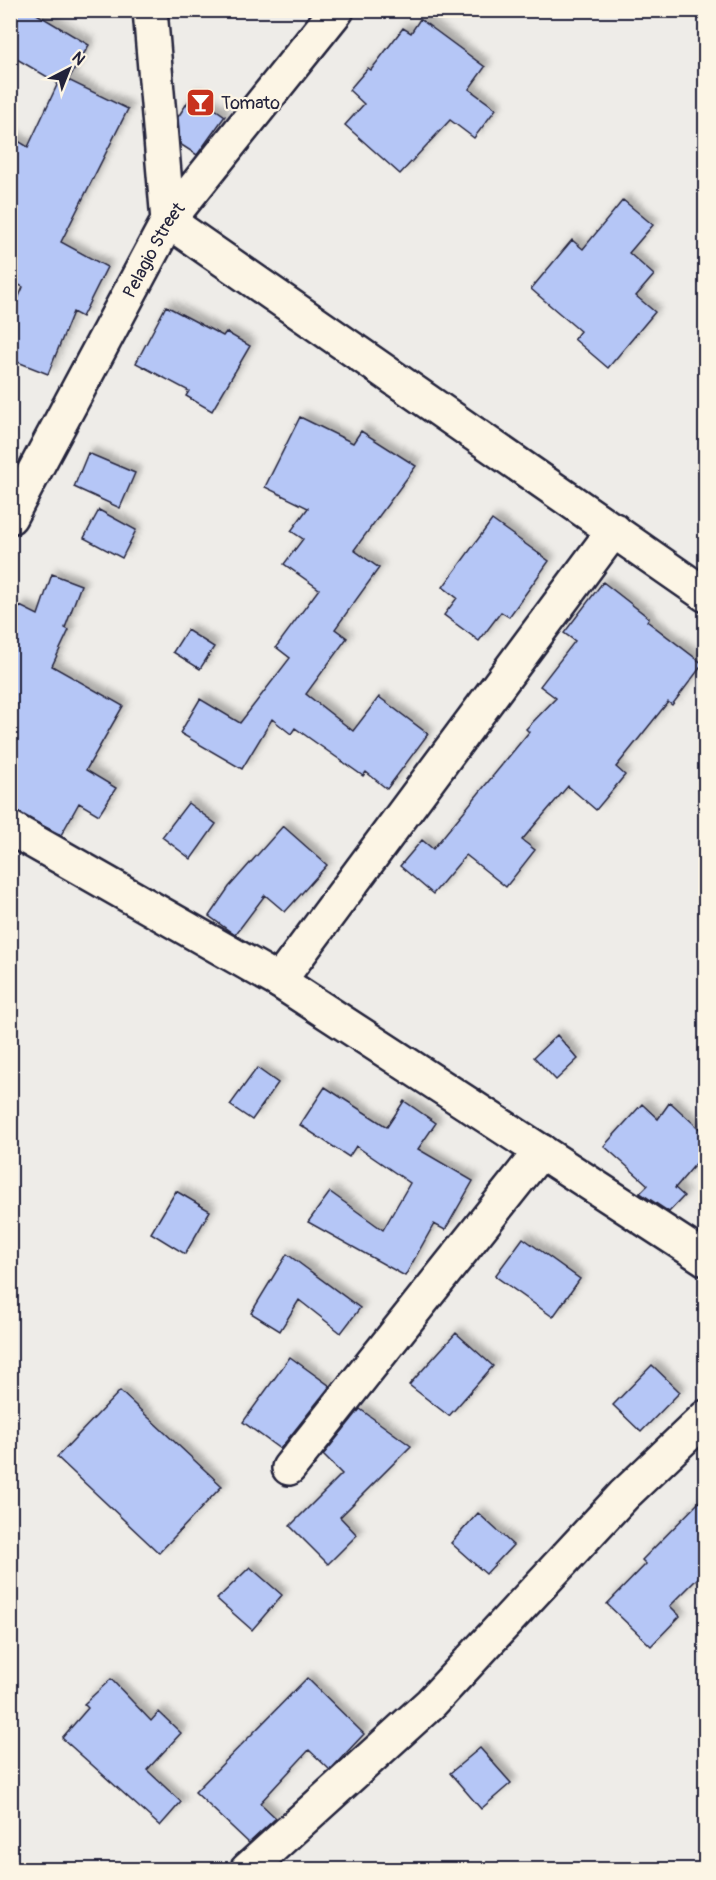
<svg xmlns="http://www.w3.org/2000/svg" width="716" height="1880" viewBox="0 0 716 1880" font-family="Pangolin,sans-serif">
  <defs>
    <filter id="shadow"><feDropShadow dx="5.5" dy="-5.5" stdDeviation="3" flood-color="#0004"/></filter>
  </defs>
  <rect width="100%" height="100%" fill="#eeece8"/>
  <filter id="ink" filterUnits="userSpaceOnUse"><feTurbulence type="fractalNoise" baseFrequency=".0167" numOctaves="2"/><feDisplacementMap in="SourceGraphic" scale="12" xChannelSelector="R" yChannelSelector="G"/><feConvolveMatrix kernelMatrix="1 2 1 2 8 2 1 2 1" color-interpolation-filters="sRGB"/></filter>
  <g filter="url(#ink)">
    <path fill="#b5c6f6" stroke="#22223b" stroke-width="1.5" filter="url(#shadow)" d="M20,10h10l59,35 -21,35 60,29 -67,133 46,25 -25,50 -9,-5 -25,62 -38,-15v-41l13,-31 -13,-7v-144l18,11 30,-64 -48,-28v-28z
      M420,19l65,48 -16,22 27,20 -22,29 -24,-18 -50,54 -55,-49 19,-21 -15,-14 19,-22 3,2 32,-42 8,5z
      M193,94l32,22 -28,39 -17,-11 -2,-27z
      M623,200l30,25 -24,28 25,22 -18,21 19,16 -47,56 -34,-29 6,-8 -49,-42 41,-49 11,9z
      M166,306l57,30 3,-4 24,14 -38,65 -26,-15 3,-5 -53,-28z
      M300,417l53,26 8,-12 55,35 -62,84 25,18 -44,61 12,9 -41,56 47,37 26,-34 49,37 -41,55 -21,-17 -3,4 -68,-48 -4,6 -19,-15 -30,50 -62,-36 20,-34 40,24 50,-65 -14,-11 43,-58 -35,-25 19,-25 -12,-8 17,-23 -43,-21z
      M88,453l47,20 -15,35 -46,-21z
      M99,510l37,20 -14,28 -38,-20z
      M492,520l57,41 -40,56 -8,-5 -22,29 -35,-26 13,-17 -14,-11z
      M52,574l29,11 -16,43 4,2 -17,36 71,40 -37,64 30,18 -17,27 -20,-12 -18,32 -51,-26v-184l10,-19 18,9z
      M603,582l46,36 -2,3 56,43 -31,41 -4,-3 -52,65 9,8 -29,35 -28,-24 -46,54 13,10 -29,37 -40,-32 -33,39 -33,-28 22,-26 11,9 96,-117 -3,-3 30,-31 -16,-12 35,-45 -11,-8z
      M187,630l27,17 -14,22 -27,-17z
      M188,803l28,21 -25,35 -29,-22z
      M283,826l44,39 -42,47 -20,-17 -30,40 -26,-19 20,-29z
      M557,1035l21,24 -22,21 -22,-23z
      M257,1068l21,15 -26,37 -22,-15z
      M325,1087l62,40 17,-26 32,22 -18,26 55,32 -28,49 -11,-6 -29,52 -97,-54 22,-30 53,38 27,-47 -54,-37 -7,11 -49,-32z
      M670,1102l35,32v19l-30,35 9,8 -15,16 -29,-19 8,-8 -44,-39 38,-42 16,15z
      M176,1191l34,20 -25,43 -34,-21z
      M523,1238l57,41 -27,38 -58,-41z
      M287,1254l73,54 -19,25 -42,-33 -19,31 -29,-18z
      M456,1333l37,33 -44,50 -40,-31z
      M290,1357l40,29 -50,63 -37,-27z
      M652,1365l28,27 -39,40 -28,-27z
      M120,1391l102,95 -63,67 -102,-96z
      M360,1409l51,37 -71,71 17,18 -29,29 -38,-38 52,-52 -19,-19z
      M705,1496v75l-35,35 10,10 -29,30 -44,-42 39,-40 -4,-4z
      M478,1513l35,32 -27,29 -35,-31z
      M250,1567l32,28 -30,35 -35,-31z
      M307,1678l57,56 -34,36 -21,-20 -49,53 16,15 -27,25 -54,-51z
      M111,1679l40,42 8,-9 22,21 -34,37 34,32 -21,24 -98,-88 26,-30 -4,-4z
      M480,1748l31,35 -30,26 -31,-36z"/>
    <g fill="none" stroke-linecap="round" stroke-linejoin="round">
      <defs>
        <g id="minor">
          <path d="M150,10l18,211 538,374"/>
          <path id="s1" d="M10,517l158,-296 169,-211"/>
          <path d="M10,828l269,153 427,278"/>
          <path d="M279,981l335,-451"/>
          <path d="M289,1468l252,-317"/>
          <path d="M247,1870l184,-167 193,-208 82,-78"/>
        </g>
      </defs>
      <use href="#minor" stroke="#22223b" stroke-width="38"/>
      <use href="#minor" stroke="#fcf5e5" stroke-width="33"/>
    </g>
  </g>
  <defs>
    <symbol id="bar-square" viewBox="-11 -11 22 22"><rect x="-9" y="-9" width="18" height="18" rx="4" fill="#c8321e" stroke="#fcf5e5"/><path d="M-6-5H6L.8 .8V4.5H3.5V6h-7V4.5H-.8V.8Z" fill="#fff"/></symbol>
  </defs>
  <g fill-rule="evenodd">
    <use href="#bar-square" x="184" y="86" width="33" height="33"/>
  </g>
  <g text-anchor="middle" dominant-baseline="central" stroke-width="4.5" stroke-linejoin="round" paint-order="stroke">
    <g font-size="18" fill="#22223b" stroke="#fcf5e5" text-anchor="start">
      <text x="221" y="103">Tomato</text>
    </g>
    <g font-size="18" fill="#22223b" stroke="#fcf5e5">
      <text stroke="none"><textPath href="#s1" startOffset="303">Pelagio Street</textPath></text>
    </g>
  </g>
  <rect width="716" height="1880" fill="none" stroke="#fcf5e5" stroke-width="36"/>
  <rect x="18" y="18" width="680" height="1844" fill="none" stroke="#22223b" stroke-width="2" filter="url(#ink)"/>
  <g transform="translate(69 69) rotate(42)" stroke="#fcf5e5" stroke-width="4.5" paint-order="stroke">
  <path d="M0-4.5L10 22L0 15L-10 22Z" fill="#22223b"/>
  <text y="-9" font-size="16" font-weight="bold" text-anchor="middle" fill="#22223b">N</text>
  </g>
</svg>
